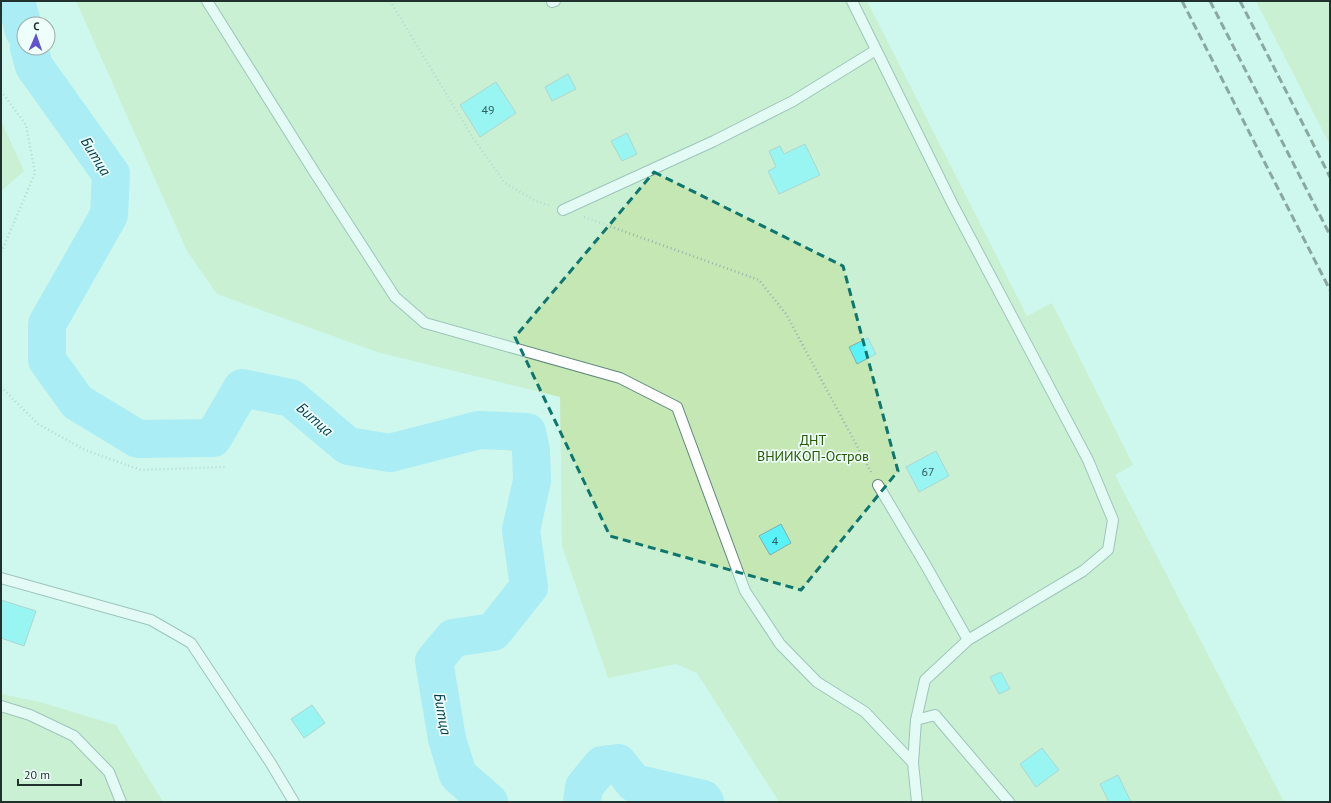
<svg xmlns="http://www.w3.org/2000/svg" width="1331" height="803" viewBox="0 0 1331 803" font-family="'PT Sans',sans-serif">
  <rect width="100%" height="100%" fill="#cef7ed"/>
  <path fill="#c4e7b4" d="M76,1h791l160,315 25,-13 81,162 -18,10 169,327h-505l-82,-129 -21,-9 -68,14 -46,-132 -2,-149 -183,-45 -160,-58 -30,-43z
    M1256,1h74v144z
    M1,121l23,50 -23,20z
    M1,694l39,8 76,23 47,77h-162z"/>
  <g fill="none" stroke-linecap="round" stroke-linejoin="round">
    <path stroke="#7edffe" stroke-width="38" d="M16,1l8,30
      M29,48l5,18 77,108 -2,41 -62,109v36l30,42 61,37 75,-1 29,-50 49,10 57,48 42,7 89,-23 48,2 4,18 1,31 -11,49 8,57 -36,45 -40,6 -19,23 13,78 11,36 31,27
      M582,802l2,-15 18,-22 16,-2 16,20 69,16 2,3"/>
  </g>
  <path fill="#5af2f9" stroke="#83adae" d="M568,74l8,15 -24,12 -7,-14z
    M496,82l20,31 -36,24 -20,-32z
    M627,133l10,21 -15,7 -11,-20z
    M805,144l15,31 -41,19 -11,-23 8,-4 -7,-16 11,-5 4,8z
    M868,338l8,16 -19,10 -8,-17z
    M936,451l13,25 -30,16 -13,-25z
    M781,524l10,19 -21,12 -11,-19z
    M1,600l35,11 -12,35 -23,-8z
    M1001,672l9,17 -11,5 -9,-17z
    M312,705l13,18 -21,15 -13,-19z
    M1042,748l17,22 -23,17 -16,-23z
    M1118,775l13,27h-22l-9,-18z"/>
  <g fill="none" stroke-linecap="round" stroke-linejoin="round">
    <defs>
      <path id="lane" d="M207,1l108,172 80,124 30,26 195,55 57,29 68,184 35,53 37,38 48,30 48,51
        M852,1l101,204 135,255 25,60 -5,30 -25,21 -115,69 -43,40 -9,40 -3,43 4,39
        M552,2l3,-1
        M563,210l151,-69 79,-40 83,-51
        M878,485l47,79 43,76
        M1,578l150,42 40,23 79,119 24,40
        M1,706l29,9 44,21 35,36 12,30
        M916,720l19,-5 74,87"/>
    </defs>
    <use href="#lane" stroke="#60877e" stroke-width="12"/>
    <path stroke="#95b6ae" stroke-width="2.5" stroke-dasharray="1 3" stroke-linecap="butt" d="M390,1l83,137 32,45 31,18 13,4
      M1,91l25,34 9,48 -34,80
      M584,217l175,63 27,34 85,158
      M1,387l37,37 47,26 56,20 84,-3"/>
    <use href="#lane" stroke="#fff" stroke-width="10"/>
    <path stroke="#354843" stroke-width="3" stroke-dasharray="8 4" stroke-linecap="butt" d="M1182,1l148,289
      M1210,1l120,234
      M1240,1l90,176"/>
  </g>
  <path d="M0 0H1331V803H0ZM654,172l189,94 55,205 -97,119 -191,-54 -95,-199z" fill="#cef7ed" fill-opacity=".55" fill-rule="evenodd"/>
  <path fill="none" stroke="#0f766e" stroke-width="3" stroke-dasharray="8 5" stroke-linejoin="round" d="M654,172l189,94 55,205 -97,119 -191,-54 -95,-199z"/>
  <g text-anchor="middle" dominant-baseline="central" stroke-width="3.5" stroke-linejoin="round" paint-order="stroke">
    <g font-size="12" fill="#2f6160">
      <text x="488" y="109">49</text>
      <text x="928" y="471">67</text>
      <text x="775" y="540">4</text>
    </g>
    <g font-size="14" fill="#275900" stroke="#eefefa">
      <text x="813" y="440">ДНТ<tspan x="813" dy="16">ВНИИКОП-Остров</tspan></text>
    </g>
    <g font-size="15" font-style="italic" fill="#003d4d" stroke="#eefefa">
      <text transform="translate(96 156) rotate(58)">Битца</text>
      <text transform="translate(315 419) rotate(41)">Битца</text>
      <text transform="translate(443 714) rotate(80)">Битца</text>
    </g>
  </g>
  <rect width="1331" height="803" fill="none" stroke="#21312d" stroke-width="4"/>
  <g transform="translate(36 36) rotate(2)"><circle r="19" fill="#eefefa" stroke="#9caca8"/>
  <path d="M0-3L7 15L0 10L-7 15Z" fill="#6353cc"/>
  <text y="-6" font-size="11" font-weight="bold" text-anchor="middle" fill="#21312d">С</text>
  </g>
  <path d="M18 779v6h63v-6" fill="none" stroke="#21312d" stroke-width="2"/>
  <text x="24" y="779" font-size="12" fill="#21312d" stroke="#eefefa" stroke-width="3" paint-order="stroke">20 m</text>
</svg>
